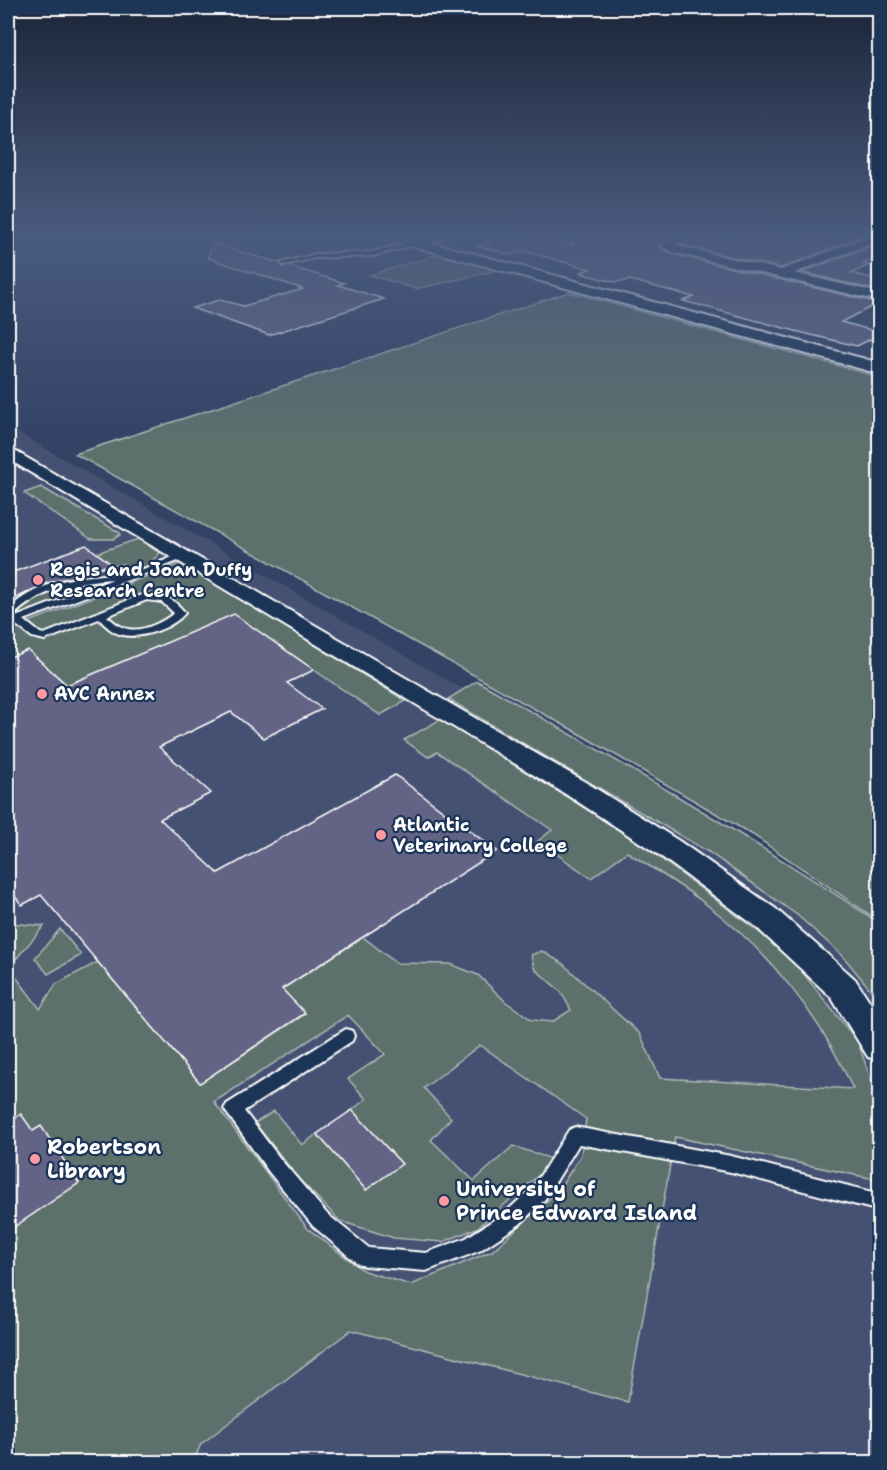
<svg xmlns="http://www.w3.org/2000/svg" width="887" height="1470" viewBox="0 0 887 1470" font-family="'Shantell Sans',sans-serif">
  <rect width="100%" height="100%" fill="#324365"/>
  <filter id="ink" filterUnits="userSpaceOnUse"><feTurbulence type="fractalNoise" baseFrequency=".0167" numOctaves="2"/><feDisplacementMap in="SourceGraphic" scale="12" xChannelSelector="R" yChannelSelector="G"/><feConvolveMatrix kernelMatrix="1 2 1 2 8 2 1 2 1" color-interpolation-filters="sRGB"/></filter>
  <g filter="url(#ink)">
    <path fill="#455172" d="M8,427l431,248 440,265v522h-871z"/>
    <path fill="#5c706c" stroke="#aeb8b6" stroke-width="1.5" fill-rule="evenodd" d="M442,253l60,16 -86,20 -46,-14z
      M569,292l310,85v544l-126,-86 -175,-102 -503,-279z
      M41,487l79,46v2l-7,4h-22l-67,-46z
      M138,539l22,14 -14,14 -23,3v-6l-29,6 17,-6 -14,-11z
      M181,563l225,138 -26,14 -66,-45 -247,15 -39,-35 -20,8v-28z
      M109,581l-99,37c25,-27 64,-37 99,-37z
      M477,681c137,77 272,155 402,242v77l-37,-45 -45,-40 -87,-62 -262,-154z
      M441,719l192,119 154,115 71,89 21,62v76l-204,-43 -47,265 -277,-72 -150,114 -8,18h-185v-496l32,43 16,-25 42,-22 102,121 105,-69 -23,-25 81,-52 33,26 54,1 28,11 28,27 26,18 20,2 19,-12 -10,-18 -27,-24 -3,-13 11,-4 20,12 78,71 20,44 193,11c-33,-73 -85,-139 -150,-187 -24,-18 -51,-34 -76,-50l-36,26 -53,-37 14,-11 -115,-78 -9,5 -24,-17zM348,1015l37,39 -37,25 18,20 -14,11 49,54 -35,26 -49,-56 -15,11 -28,-34 -19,12 44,56 41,42 54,17 49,4 34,-14 63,-54 12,-15 -39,-13 -39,35 -43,-41 20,-22 -27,-30 56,-43 106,74 -5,36 -23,36 -66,60 -81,34 -47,-14 -57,-43 -93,-126z
      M8,923l36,3 -28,33 -8,-11z
      M60,929l21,26 -33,19 -13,-16z
      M872,1228l8,1 -1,233h-1z"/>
    <path fill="#636385" stroke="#fff" stroke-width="1.5" d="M488,235h72v5l-4,1 16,4 1,-10h102l-17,11 14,8 207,49 -38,19 38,10v3l-22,11 -58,-14 -116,-31 11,-4 -64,-17 -15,2 -32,-8h3l-5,-2 9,-3 -66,-18 -13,4 -34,-9 14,-4 -4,-2z
      M698,235h53l22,5 1,-5h91l-84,33 -100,-23z
      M212,243l67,20 4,4 6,-1 55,17 -6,2 46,14 -115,36 -77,-27 28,-8 24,6 59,-17 -95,-31z
      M879,243v14l-16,7 7,1 -19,8 28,7v11l-77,-19z
      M86,545l25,19 -30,11 -34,8 -39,19v-28z
      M234,614l80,56 -27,13 35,26 -58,29 -33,-26 -72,35 52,46 -51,26 58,54 177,-98 102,76 -215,138 23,24 -105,70 -159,-188 -19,10 -14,-17v-230l20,-8 39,35z
      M352,1110l50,54 -36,26 -49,-56z
      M21,1114l12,17 8,-5 38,57 -71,48v-108z"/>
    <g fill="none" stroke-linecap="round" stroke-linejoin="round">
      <defs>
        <path id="service" d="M416,241l2,3 -45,12 -57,2 -32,7 -3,-2 35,-9 57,-2z
          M183,553l5,3 -2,2 -162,62 16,13 4,1 97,-39c19,-4 33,3 44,18 -12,15 -43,26 -62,22 -10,-2 -17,-9 -24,-16l-54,21 -13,-3 -17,-13 -7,2v-6l105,-41c-37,2 -75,11 -101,38l-4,1v-8c30,-31 77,-35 118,-36 10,0 44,-17 57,-21zM147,600l15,2 12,11c-11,9 -31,19 -46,16 -8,-1 -15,-8 -21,-13z
          M346,1029l6,2 2,5 -2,5 -108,70 37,49 46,54 42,34 57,5 40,-15 40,-26 27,-25 36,-57 6,-3 156,29 149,38v17l-149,-39 -152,-28 -34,55 -25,25 -41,27 -53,20 -61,-5 -7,-2 -45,-38 -44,-54 -45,-63 3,-5z"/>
        <path id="minor" d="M433,235h16l-31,12 -6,-3z
          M681,235h15l-20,10 5,2 100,23 91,-35h8v5l-86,33 86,20v8l-207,-49 -13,-7z
          M8,447l584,339 87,55 97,68 79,70 25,38v44l-12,-4 -37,-60 -77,-72 -95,-70 -87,-57 -564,-339z"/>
        <path id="tertiary" d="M381,235h23l476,128v11l-497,-136z"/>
      </defs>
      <use href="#service" stroke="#fff" stroke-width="4"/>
      <use href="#minor" stroke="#fff" stroke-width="4"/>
      <use href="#tertiary" stroke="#fff" stroke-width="4"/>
      <use href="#service" fill="#1d3557" fill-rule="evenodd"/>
      <use href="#minor" fill="#1d3557" fill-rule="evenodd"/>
      <use href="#tertiary" fill="#1d3557" fill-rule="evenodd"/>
    </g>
  </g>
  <linearGradient id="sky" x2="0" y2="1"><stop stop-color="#1c2538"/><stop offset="0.53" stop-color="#495b7e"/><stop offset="1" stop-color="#495b7e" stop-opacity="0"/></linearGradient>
  <rect width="887" height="441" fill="url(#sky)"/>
  <g fill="#ff9aa2" stroke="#1d3557" stroke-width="2">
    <circle cx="38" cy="580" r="6"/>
    <circle cx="42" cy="694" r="6"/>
    <circle cx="381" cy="835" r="6"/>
    <circle cx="35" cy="1159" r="6"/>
    <circle cx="444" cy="1201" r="6"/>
  </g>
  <g text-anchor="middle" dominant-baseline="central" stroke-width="4.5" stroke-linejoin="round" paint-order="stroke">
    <g font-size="18" font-weight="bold" fill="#fff" stroke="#1d3557" text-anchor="start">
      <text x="50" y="570">Regis and Joan Duffy<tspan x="50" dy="21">Research Centre</tspan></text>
      <text x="54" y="694">AVC Annex</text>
      <text x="393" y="825">Atlantic<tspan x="393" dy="21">Veterinary College</tspan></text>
    </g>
    <g font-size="21" font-weight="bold" fill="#fff" stroke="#1d3557" text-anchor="start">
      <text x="47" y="1147">Robertson<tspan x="47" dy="24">Library</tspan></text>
      <text x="456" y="1189">University of<tspan x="456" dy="24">Prince Edward Island</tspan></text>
    </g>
  </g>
  <rect width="887" height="1470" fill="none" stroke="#1d3557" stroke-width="30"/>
  <rect x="15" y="15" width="857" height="1440" fill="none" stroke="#fff" stroke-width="2" filter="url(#ink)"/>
</svg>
